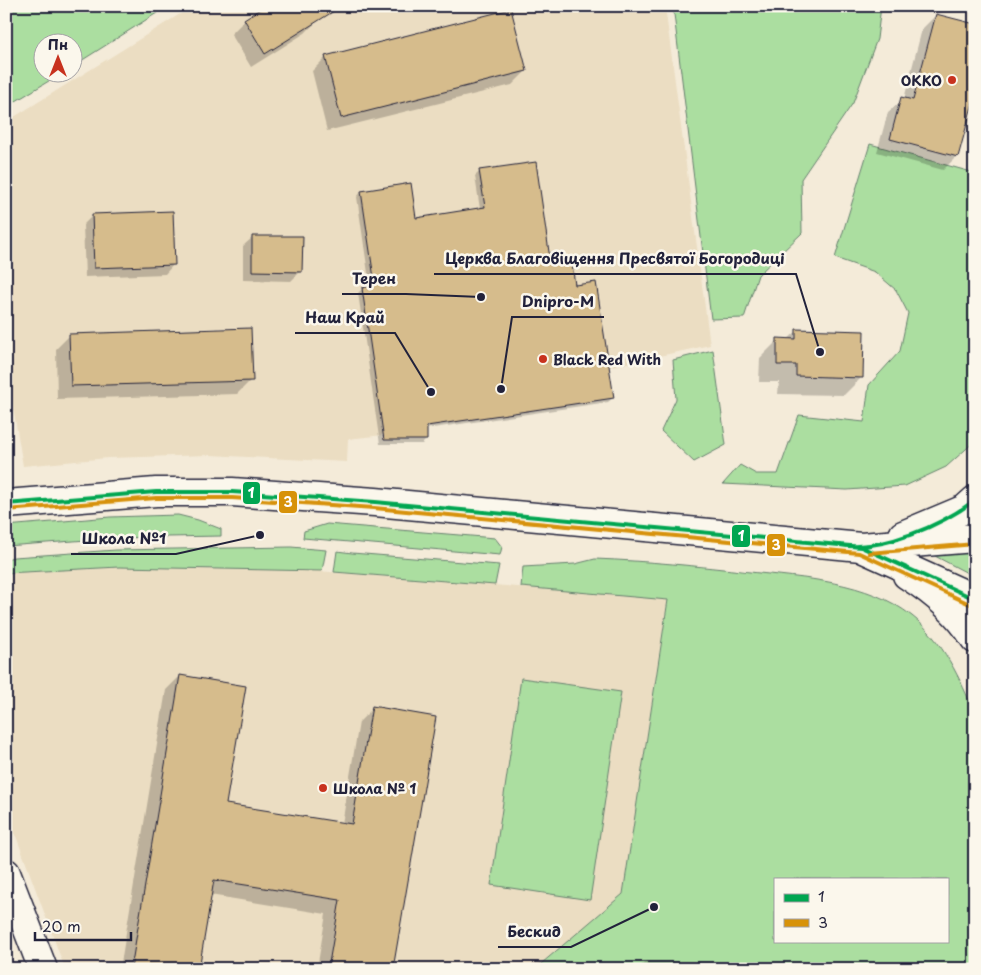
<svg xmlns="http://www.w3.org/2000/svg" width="981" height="975" viewBox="0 0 981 975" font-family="'Playpen Sans',sans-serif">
  <rect width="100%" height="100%" fill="#f4ebd9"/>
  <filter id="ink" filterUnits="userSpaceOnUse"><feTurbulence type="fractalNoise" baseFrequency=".02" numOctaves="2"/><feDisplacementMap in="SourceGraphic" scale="10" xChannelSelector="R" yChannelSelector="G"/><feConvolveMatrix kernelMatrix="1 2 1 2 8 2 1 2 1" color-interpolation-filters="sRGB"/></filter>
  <g filter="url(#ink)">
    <path fill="#ebddc2" d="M193,6h472l45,339 -101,22 5,31 -187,28v14h-43l-1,-5 -35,4 -1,23 -137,-7 -102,3 -85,8 -17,-101v-243z
      M119,567l186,3 363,29 -45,296 -88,74h-470l-59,-160v-236z"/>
    <path fill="#abdea0" stroke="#66806e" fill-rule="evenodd" d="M6,6h162l-95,60 -1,-24h-30v30l20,1 -56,34z
      M673,6h208l-4,33 -24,64 -52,76 1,54 -44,42 -14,43 -33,1z
      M870,144l105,29v268l-29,26 -41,19 -58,4 -124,-6 17,-19 16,9h22l21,-59 65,7 5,-37 31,-34 8,-38 -12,-23 -21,-18 -40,-14z
      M713,350l13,95 -32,17 -33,-31 15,-32 -3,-39z
      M178,515l20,5 23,9v7l-107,2 -108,8v-20l104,-9z
      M327,524l168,14 7,9 -2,8 -197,-17 1,-7z
      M291,547l35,3 -4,21 -203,-4 -113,6v-14l8,-2 102,-7z
      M975,549v28l-42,-22z
      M337,551l15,2 147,12 -4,20 -161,-13z
      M595,559c52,2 103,7 155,13 53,6 118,9 162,44 31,24 48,63 63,98v255h-440l88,-75 45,-294 -147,-13 2,-20 52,-3zM775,879h172v62h-172z
      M521,678l100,14 -31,208 -99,-15z"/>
    <path fill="#0003" d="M936,15l21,141 -14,14 -66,-18 11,-40 16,-13 18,-70z
      M319,19l-14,14 -54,34 -20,-33 14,-14z
      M326,57l200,14 -14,14 -185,46 -15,-60z
      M480,171l69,90 25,25 39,112 -5,4 -182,27v11l-4,4h-42l-22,-151 4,-4 8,-2 -13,-90 4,-5 49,-8 5,35 65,-10 -5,-33z
      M92,216l82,48 -9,10 -80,3 -2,-52z
      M253,237l48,34 -10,10 -48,-1v-34z
      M797,331l65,46 -18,18 -66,-1 1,-12h-20l1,-24 18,-18h9z
      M70,335l181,45 -14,14 -180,5 -1,-50z
      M180,676l45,129 117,19 17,-102 14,-14 19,261h-75l9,-55 -116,-19 -12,74h-78l46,-279z
      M646,961l94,1v7h-102z"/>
    <path fill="#d6bc8c" stroke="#22223b" d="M265,6h77l-77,48 -21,-35z
      M511,9l16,62 -186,47 -16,-62z
      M936,14l39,10v71l-17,62 -68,-18 11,-42 12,3z
      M536,162l14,97 21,-2 4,28 21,-3 18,116 -187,28v14h-43l-22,-152 13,-3 -14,-94 50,-8 5,35 69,-11 -6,-37z
      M173,211l2,54 -81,3 -2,-54z
      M252,236h51l-1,36 -50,-1z
      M251,328l2,53 -182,5 -2,-52z
      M796,329l68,2 -1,47 -67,-2v-11h-19v-27l19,1z
      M180,675l66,11 -20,118 126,20 20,-118 64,11 -43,252h-65l12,-69 -126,-20 -15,89h-68z"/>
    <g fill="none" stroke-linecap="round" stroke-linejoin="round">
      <defs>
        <path id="minor" d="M907,575c27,17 51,37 68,64
          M6,873l37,96"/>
        <path id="major" d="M6,504l150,-12h76l143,10 486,45 114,-9
          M903,535l62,-26 10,-9
          M864,549l111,50"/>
      </defs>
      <use href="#minor" stroke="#22223b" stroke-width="31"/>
      <use href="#major" stroke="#22223b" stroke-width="31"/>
      <use href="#minor" stroke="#fbf7ec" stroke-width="28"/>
      <use href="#major" stroke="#fbf7ec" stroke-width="28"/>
      <defs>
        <path id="bus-1" d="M6,504l150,-12h76l143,10 486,45 114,52
          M840,545c42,7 102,-20 135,-45"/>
        <path id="bus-2" d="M6,510l150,-12h76l142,10 485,45 113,52
          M869,553l106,-9"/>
      </defs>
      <use href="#bus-1" stroke="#fbf7ec" stroke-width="8"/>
      <use href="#bus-2" stroke="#fbf7ec" stroke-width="8"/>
      <use href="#bus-1" stroke="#00a651" stroke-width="4"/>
      <use href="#bus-2" stroke="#d79209" stroke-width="4"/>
    </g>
  </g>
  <g fill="#c8321e" stroke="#fbf7ec" stroke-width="2">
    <circle cx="952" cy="80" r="5"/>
    <circle cx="543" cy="359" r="5"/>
    <circle cx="323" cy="788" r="5"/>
  </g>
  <g text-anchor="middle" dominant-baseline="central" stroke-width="5" stroke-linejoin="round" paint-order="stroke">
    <g font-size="14" font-weight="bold" fill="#22223b" stroke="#fbf7ec" text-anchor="start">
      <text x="942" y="80" text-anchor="end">ОККО</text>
      <text x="553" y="359">Black Red With</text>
      <text x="333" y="788">Школа № 1</text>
    </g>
  </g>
  <path fill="none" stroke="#22223b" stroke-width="2" d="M820 352L796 274H434M481 297L406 294H342M501 389L512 317H604M431 392L395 333H295M260 535L176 554H71M654 907L571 947H498"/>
  <g fill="#22223b" stroke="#fbf7ec" stroke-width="2">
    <circle cx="820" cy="352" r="5"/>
    <circle cx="481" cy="297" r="5"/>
    <circle cx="501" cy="389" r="5"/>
    <circle cx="431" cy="392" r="5"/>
    <circle cx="260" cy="535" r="5"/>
    <circle cx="654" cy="907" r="5"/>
  </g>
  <g font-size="15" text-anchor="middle" font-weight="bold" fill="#22223b" stroke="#fbf7ec" stroke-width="5" stroke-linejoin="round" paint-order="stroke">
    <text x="615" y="264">Церква Благовіщення Пресвятої Богородиці</text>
    <text x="374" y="284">Терен</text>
    <text x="558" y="307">Dnipro-M</text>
    <text x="345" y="323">Наш Край</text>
    <text x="124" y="544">Школа №1</text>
    <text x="534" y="937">Бескид</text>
  </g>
  <g stroke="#fbf7ec" stroke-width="2">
    <rect x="242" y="481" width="19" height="24" rx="5" fill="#00a651"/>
    <rect x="278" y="490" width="20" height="24" rx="5" fill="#d79209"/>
    <rect x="731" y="524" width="20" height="24" rx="5" fill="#00a651"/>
    <rect x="766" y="533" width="20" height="24" rx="5" fill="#d79209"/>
  </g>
  <g font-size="14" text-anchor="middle" font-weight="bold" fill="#fff">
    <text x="251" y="498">1</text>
    <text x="288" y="507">3</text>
    <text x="741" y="541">1</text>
    <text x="776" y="550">3</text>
  </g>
  <rect width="981" height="975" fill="none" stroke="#fbf7ec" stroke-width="25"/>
  <rect x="12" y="12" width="956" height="950" fill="none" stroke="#22223b" stroke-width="2" filter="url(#ink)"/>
  <rect x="774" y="878" width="175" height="65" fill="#fbf7ec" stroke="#a4a2a5"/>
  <rect x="784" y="894" width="25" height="8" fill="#00a651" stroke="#a4a2a5"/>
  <text x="818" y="902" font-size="15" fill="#22223b">1</text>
  <rect x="784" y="919" width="25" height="8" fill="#d79209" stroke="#a4a2a5"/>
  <text x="818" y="928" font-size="15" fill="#22223b">3</text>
  <g transform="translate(58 58)"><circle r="24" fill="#fbf7ec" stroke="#a4a2a5"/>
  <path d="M0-4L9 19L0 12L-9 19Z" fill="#c8321e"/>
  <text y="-8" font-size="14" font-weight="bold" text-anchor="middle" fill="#22223b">Пн</text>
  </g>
  <path d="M35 932v8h96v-8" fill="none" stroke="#22223b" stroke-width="2.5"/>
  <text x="42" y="932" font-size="15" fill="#22223b" stroke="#fbf7ec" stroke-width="4" paint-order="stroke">20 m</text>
</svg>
